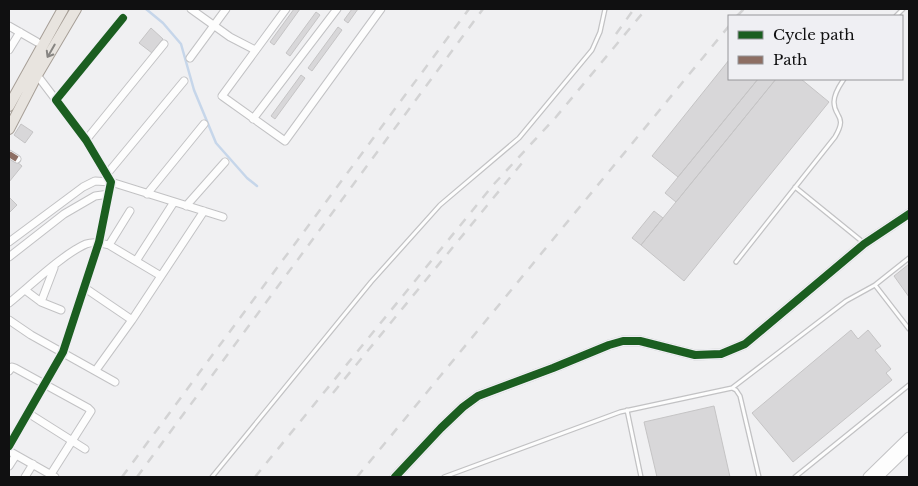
<svg xmlns="http://www.w3.org/2000/svg" width="918" height="486" viewBox="0 0 918 486" font-family="'Libre Baskerville',serif">
  <rect width="100%" height="100%" fill="#f0f0f2"/>
  <g fill="none" stroke-linecap="round" stroke-linejoin="round">
    <path stroke="#c6d6ea" stroke-width="2.5" d="M146,9l17,14 18,21 13,46 22,53 31,35 10,8"/>
  </g>
  <path fill="#d8d7d9" stroke="#c5c4c5" d="M294,9h6l-26,36 -4,-3z
    M352,9h6l-10,14 -4,-3z
    M316,12l4,3 -30,41 -4,-3z
    M338,27l4,3 -30,41 -4,-3z
    M151,28l12,11 -11,14 -13,-10z
    M729,60v19h29l-80,98 -26,-21z
    M301,75l4,3 -30,41 -4,-3z
    M758,79h18l-100,123 -11,-9z
    M776,79h25l28,23 -145,179 -43,-36z
    M21,124l12,8 -8,11 -11,-8z
    M11,157l11,9 -13,16v-23z
    M9,197l8,8 -8,8z
    M654,211l9,7 -22,27 -9,-7z
    M909,264v33l-15,-21z
    M851,330l7,9 10,-9 13,16 -6,4 16,19 -5,4 6,7 -99,82 -41,-49z
    M714,406l16,71h-73l-13,-55z"/>
  <g fill="none" stroke-linecap="round" stroke-linejoin="round">
    <defs>
      <path id="service" d="M896,16l7,-7
        M795,187l69,56
        M736,262l99,-125c13,-22 -1,-19 -1,-35 0,-9 6,-17 10,-23
        M875,285l34,44
        M732,388l114,-87 29,-16 34,-27
        M627,410l14,67
        M212,477l159,-195 69,-77 79,-67 73,-88 8,-18 5,-23
        M444,477l176,-65 112,-24 4,2 4,6 19,81
        M795,477l114,-92"/>
      <path id="minor" d="M191,9l39,28 25,13
        M286,9l-64,87 63,45 96,-132
        M9,26l28,16
        M9,50l11,-18
        M190,58l36,-49
        M37,75l19,25
        M253,119l84,-110
        M86,140l78,-96
        M9,154l8,5
        M107,174l77,-93
        M147,194l57,-70
        M186,206l39,-44
        M9,242l74,-55 12,-6 16,1 112,35
        M109,245l21,-34
        M9,257l55,-43 31,-18 14,-2
        M136,261l38,-59
        M85,288l47,32
        M25,290l16,12 20,8
        M41,302l13,-34
        M9,303c21,-17 54,-49 77,-59 8,-3 16,-1 23,1l52,31
        M9,320l22,15 84,47
        M96,370l36,-50 72,-109
        M9,371l3,-4 3,1 73,40 3,3 -40,63
        M28,413l57,36
        M9,446l54,-94 36,-110 12,-60 -25,-42 -30,-40 67,-82
        M9,451l46,26
        M9,466l7,-11
        M25,477l8,-13"/>
      <path id="tertiary" d="M395,477l46,-49 22,-21 15,-11 75,-28 56,-23 14,-4h17l55,14 26,-1 24,-10 119,-100 45,-30
        M868,477l41,-40
        M878,477l31,-30"/>
      <path id="primary" d="M9,106l54,-97
        M9,129l28,-54 39,-66"/>
    </defs>
    <use href="#service" stroke="#c2c2c4" stroke-width="5.5"/>
    <use href="#minor" stroke="#c2c2c4" stroke-width="9"/>
    <use href="#tertiary" stroke="#c2c2c4" stroke-width="11"/>
    <use href="#primary" stroke="#a79f97" stroke-width="12"/>
    <use href="#service" stroke="#fdfdfd" stroke-width="3"/>
    <use href="#minor" stroke="#fdfdfd" stroke-width="7"/>
    <use href="#tertiary" stroke="#fdfdfd" stroke-width="9"/>
    <use href="#primary" stroke="#e8e4df" stroke-width="10"/>
    <path stroke="#d3d3d4" stroke-width="2.5" stroke-dasharray="9 9" stroke-linecap="butt" d="M737,16l7,-7
      M616,34l18,-25
      M333,393l194,-236
      M122,477l347,-468
      M137,477l346,-468
      M255,477l239,-293 62,-67 90,-108
      M357,477l372,-451"/>
    <path stroke="#8d6e63" stroke-width="6" stroke-dasharray="12 6" stroke-linecap="butt" d="M9,154l8,5"/>
    <defs>
      <path id="cycleway" d="M9,446l54,-94 36,-110 12,-60 -25,-42 -30,-40 67,-82
        M395,477l46,-49 22,-21 15,-11 75,-28 56,-23 14,-4h17l55,14 26,-1 24,-10 119,-100 45,-30"/>
    </defs>
    <use href="#cycleway" stroke="#efeff3" stroke-width="11"/>
    <use href="#cycleway" stroke="#1b5e20" stroke-width="8"/>
  </g>
  <defs><path id="oneway-shaft" d="M-6 0H5M1.5-3L5.5 0L1.5 3" fill="none" stroke-width="1.6" stroke-linecap="round" stroke-linejoin="round" transform="scale(1.25)"/></defs>
  <use stroke="#878582" href="#oneway-shaft" transform="translate(51 51) rotate(120)"/>
  <rect width="918" height="486" fill="none" stroke="#101011" stroke-width="20"/>
  <rect x="728" y="15" width="175" height="65" fill="#efeff3" stroke="#969699"/>
  <rect x="738" y="31" width="25" height="8" fill="#1b5e20" stroke="#969699"/>
  <text x="773" y="40" font-size="15" fill="#101011">Cycle path</text>
  <rect x="738" y="56" width="25" height="8" fill="#8d6e63" stroke="#969699"/>
  <text x="773" y="65" font-size="15" fill="#101011">Path</text>
</svg>
